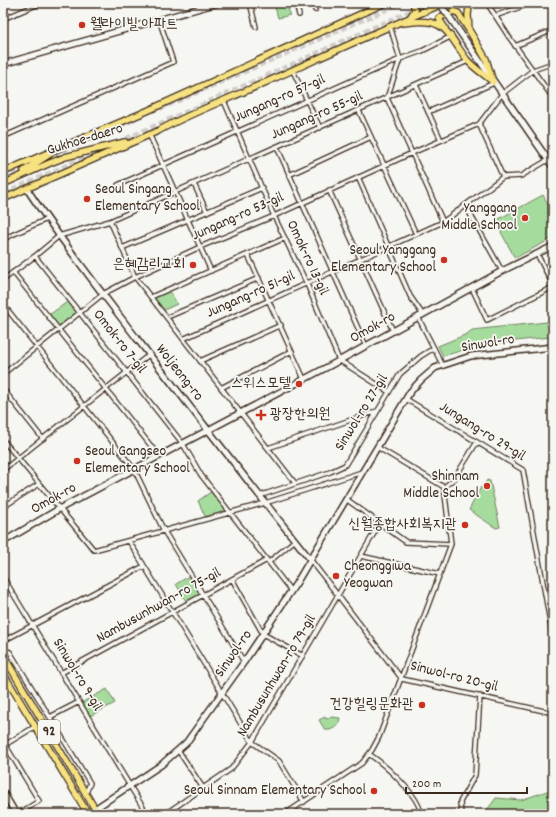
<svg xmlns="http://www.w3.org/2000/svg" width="556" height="817" viewBox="0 0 556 817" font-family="Dekko,'Poor Story',sans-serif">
  <rect width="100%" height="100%" fill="#f6f6f2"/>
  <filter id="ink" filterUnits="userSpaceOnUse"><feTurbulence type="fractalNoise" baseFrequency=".025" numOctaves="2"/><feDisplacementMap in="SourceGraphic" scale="8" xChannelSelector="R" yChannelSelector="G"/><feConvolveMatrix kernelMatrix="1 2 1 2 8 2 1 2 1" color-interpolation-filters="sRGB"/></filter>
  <g filter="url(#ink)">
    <path fill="#a6db9e" stroke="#70825e" d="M274,3h13l3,12 -12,3z
      M543,195l10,18v12l-2,1 2,4v8l-38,20 -20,-37z
      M169,289l8,15 -13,6 -11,-14z
      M70,300l10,13 -21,16 -10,-14z
      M547,322l3,15 -69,8 -38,11 -5,-10 29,-12 5,-4z
      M487,480l3,1 10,46 -4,1 -27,-18 12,-23 2,1z
      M212,491l15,17 -1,4 -20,6 -8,-17z
      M191,575l11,20 -15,8 -11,-19z
      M107,689l8,14 -27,14 -7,-14z
      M325,717l1,2 6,-2 8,1 -2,8 -8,4h-5l-6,-10z
      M553,789v25h-69l12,-16 25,2z"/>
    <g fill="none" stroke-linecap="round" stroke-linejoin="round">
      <path stroke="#d1cdc8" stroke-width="6" stroke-dasharray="6 3" stroke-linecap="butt" d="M160,108l240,-105
        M118,143l312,-140
        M46,158l90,-40
        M3,177l27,-12
        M5,194l101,-46"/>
      <defs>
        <path id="street" d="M250,3l6,24
          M296,3l3,12
          M313,3l2,7
          M487,3l22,34 44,61
          M495,16l37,-13
          M3,19l38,-16
          M390,26l10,33 -13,39 56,124
          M515,46l38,-16
          M293,71l27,57
          M416,85l25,55
          M224,101l50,115 33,68 32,76 50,32
          M359,111l57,123
          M428,112l66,-29
          M479,124l24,53
          M149,134l62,137
          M3,137l170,-75 -14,-43
          M277,147l89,199
          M289,175l82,-38
          M358,177l52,119 13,19
          M194,184l13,28
          M118,185l282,-126 22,-8 30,-15
          M329,190l64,141
          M465,205l37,66
          M110,221l25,56 160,206
          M3,239l44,-20
          M122,248l140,-60
          M537,254l16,31
          M248,255l56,124
          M35,256l148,188 18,31 90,116
          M13,272l146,184
          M3,280l32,-24 24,-20 51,-15 358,-160
          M472,288l15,32 66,-33
          M151,297l134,-59
          M3,304l131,165 30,62 80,131
          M170,316l89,-38
          M418,317l25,49
          M551,329h2
          M183,339l260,-117 60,-45 18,-1 32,-19
          M200,361l81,-36
          M3,374l100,-80 32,-17 65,-30 74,-31 138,-63 67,-29 23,-30 31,-24 20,-7
          M221,388l71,-37
          M3,389l40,50
          M406,399l117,71 30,169
          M3,440l91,110 171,-47 97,-31
          M377,447l67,40
          M268,448l109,-37
          M3,470l147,-116
          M444,487l10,-8 23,-37
          M259,496l71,-24 15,-7 55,-91 21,-18 13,-8
          M346,499l60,43 45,2
          M3,507l36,-23
          M129,541l123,201 27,19 25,41
          M361,556l79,18
          M310,559l92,120 151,34
          M269,562l26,-22
          M3,577l144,237
          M232,579l31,55 40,22
          M3,641l141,-75
          M3,649l7,3 80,131 -4,10
          M61,673l206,-113
          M50,717l29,-15
          M3,741l36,60 -21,13
          M3,746l33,-20
          M178,750l25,38
          M369,754c16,11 50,41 52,60
          M165,814l66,-45 21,-27 128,-219
          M285,814l77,-51 10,-13 7,-13 72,-193 -7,-57
          M461,814l-1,-12 15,-27 5,-79"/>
        <path id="secondary" d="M448,15l105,152
          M3,64l215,-61
          M3,163l5,7
          M27,189c34,52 73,101 111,151 57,73 114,147 172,219
          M3,542l56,-33 274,-145 169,-93 51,-25
          M3,792l13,22
          M87,814l74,-49 25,-22 58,-81 53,-80 113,-190 11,-12 14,-12 36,-12 82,-9"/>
        <path id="primary" d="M471,3l-2,3 -1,9 1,15 17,29 7,23
          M423,11l7,-8
          M411,16l4,-6 -2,-7
          M403,23c42,-7 43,8 64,37 7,8 18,15 26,22
          M445,28l-4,-6 -2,-4 14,-7 5,2 11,17
          M24,171l26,-17
          M3,172l144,-61 238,-108
          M3,184l47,-21 15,-6 60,-15
          M3,199l155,-68c34,-19 71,-32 106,-48 60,-27 120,-55 181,-80
          M3,655l95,159
          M3,673l85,141"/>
        <path id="highway" d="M3,195l2,-1"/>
      </defs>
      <use href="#street" stroke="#3b2a1e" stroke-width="6"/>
      <use href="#secondary" stroke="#3b2a1e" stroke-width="8"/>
      <use href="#primary" stroke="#3b2a1e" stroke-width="8"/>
      <use href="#highway" stroke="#3b2a1e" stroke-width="9"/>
      <use href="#street" stroke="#f6f6f2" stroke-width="3.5"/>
      <use href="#secondary" stroke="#f6f6f2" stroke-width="5"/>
      <use href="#primary" stroke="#f7e281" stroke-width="5.5"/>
      <use href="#highway" stroke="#f7e281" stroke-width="6"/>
      <defs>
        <path id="secondary-bridge" d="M439,3l9,12"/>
      </defs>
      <use href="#secondary-bridge" stroke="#3b2a1e" stroke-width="8" stroke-linecap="butt"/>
      <use href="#secondary-bridge" stroke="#f6f6f2" stroke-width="5"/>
    </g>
  </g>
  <g fill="#c8321e" stroke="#f6f6f2" stroke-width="1.5">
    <circle cx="82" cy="25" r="4"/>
    <circle cx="87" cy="199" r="4"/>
    <circle cx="525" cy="218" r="4"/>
    <circle cx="444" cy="260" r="4"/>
    <circle cx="193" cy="265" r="4"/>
    <circle cx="299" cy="384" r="4"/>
    <path d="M259 409h4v4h4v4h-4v4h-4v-4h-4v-4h4z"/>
    <circle cx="77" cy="461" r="4"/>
    <circle cx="487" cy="486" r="4"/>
    <circle cx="465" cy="525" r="4"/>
    <circle cx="336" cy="576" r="4"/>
    <circle cx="422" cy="705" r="4"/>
    <circle cx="374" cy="791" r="4"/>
  </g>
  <g text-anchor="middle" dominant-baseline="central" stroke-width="3.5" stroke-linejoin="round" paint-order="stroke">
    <rect fill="#f6f6f2" stroke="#73675e" stroke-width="1" x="38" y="720" width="22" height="24" rx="3"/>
    <g font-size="14" font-weight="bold" fill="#3b2a1e">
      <text x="49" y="732">92</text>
    </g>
    <g font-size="15" fill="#3b2a1e" stroke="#f6f6f2" text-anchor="end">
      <text x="90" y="25" text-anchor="start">웰라이빌 아파트</text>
      <text x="95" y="190" text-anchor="start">Seoul Singang<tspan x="95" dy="17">Elementary School</tspan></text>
      <text x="517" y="209">Yanggang<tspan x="517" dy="17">Middle School</tspan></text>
      <text x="436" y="251">Seoul Yanggang<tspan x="436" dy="17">Elementary School</tspan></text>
      <text x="185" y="265">은혜감리교회</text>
      <text x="291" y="384">스위스모텔</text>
      <text x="270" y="415" text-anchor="start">광장한의원</text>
      <text x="85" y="452" text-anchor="start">Seoul Gangseo<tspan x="85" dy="17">Elementary School</tspan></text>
      <text x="479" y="477">Shinnam<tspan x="479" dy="17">Middle School</tspan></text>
      <text x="457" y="525">신월종합사회복지관</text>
      <text x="344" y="567" text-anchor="start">Cheonggiwa<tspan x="344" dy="17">Yeogwan</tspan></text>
      <text x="414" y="705">건강힐링문화관</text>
      <text x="366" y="791">Seoul Sinnam Elementary School</text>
    </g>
    <g font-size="15" fill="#3b2a1e" stroke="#f6f6f2">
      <text transform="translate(280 99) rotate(-24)">Jungang-ro 57-gil</text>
      <text transform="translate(317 116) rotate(-24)">Jungang-ro 55-gil</text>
      <text transform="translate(85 140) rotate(-17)">Gukhoe-daero</text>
      <text transform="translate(238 217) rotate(-24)">Jungang-ro 53-gil</text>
      <text transform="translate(307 258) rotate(65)">Omok-ro 13-gil</text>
      <text transform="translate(251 295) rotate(-24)">Jungang-ro 51-gil</text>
      <text transform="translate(373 328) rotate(-29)">Omok-ro</text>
      <text transform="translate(119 342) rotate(52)">Omok-ro 7-gil</text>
      <text transform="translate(488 344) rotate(-9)">Sinwol-ro</text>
      <text transform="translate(179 373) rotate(52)">Woljeong-ro</text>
      <text transform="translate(362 413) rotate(-58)">Sinwol-ro 27-gil</text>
      <text transform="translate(482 432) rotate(32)">Jungang-ro 29-gil</text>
      <text transform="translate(54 499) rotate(-29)">Omok-ro</text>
      <text transform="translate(159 606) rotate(-29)">Nambusunhwan-ro 75-gil</text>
      <text transform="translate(234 654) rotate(-55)">Sinwol-ro</text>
      <text transform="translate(77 675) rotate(59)">Sinwol-ro 9-gil</text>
      <text transform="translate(277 676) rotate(-59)">Nambusunhwan-ro 79-gil</text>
      <text transform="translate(454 677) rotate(14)">Sinwol-ro 20-gil</text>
    </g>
  </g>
  <rect width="556" height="817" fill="none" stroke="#f6f6f2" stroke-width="16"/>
  <rect x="8" y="8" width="540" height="801" fill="none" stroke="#3b2a1e" stroke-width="1.5" filter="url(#ink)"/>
  <path d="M406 787v6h121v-6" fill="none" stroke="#3b2a1e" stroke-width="2"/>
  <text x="412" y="787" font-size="12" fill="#3b2a1e" stroke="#f6f6f2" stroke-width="3" paint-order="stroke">200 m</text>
</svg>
